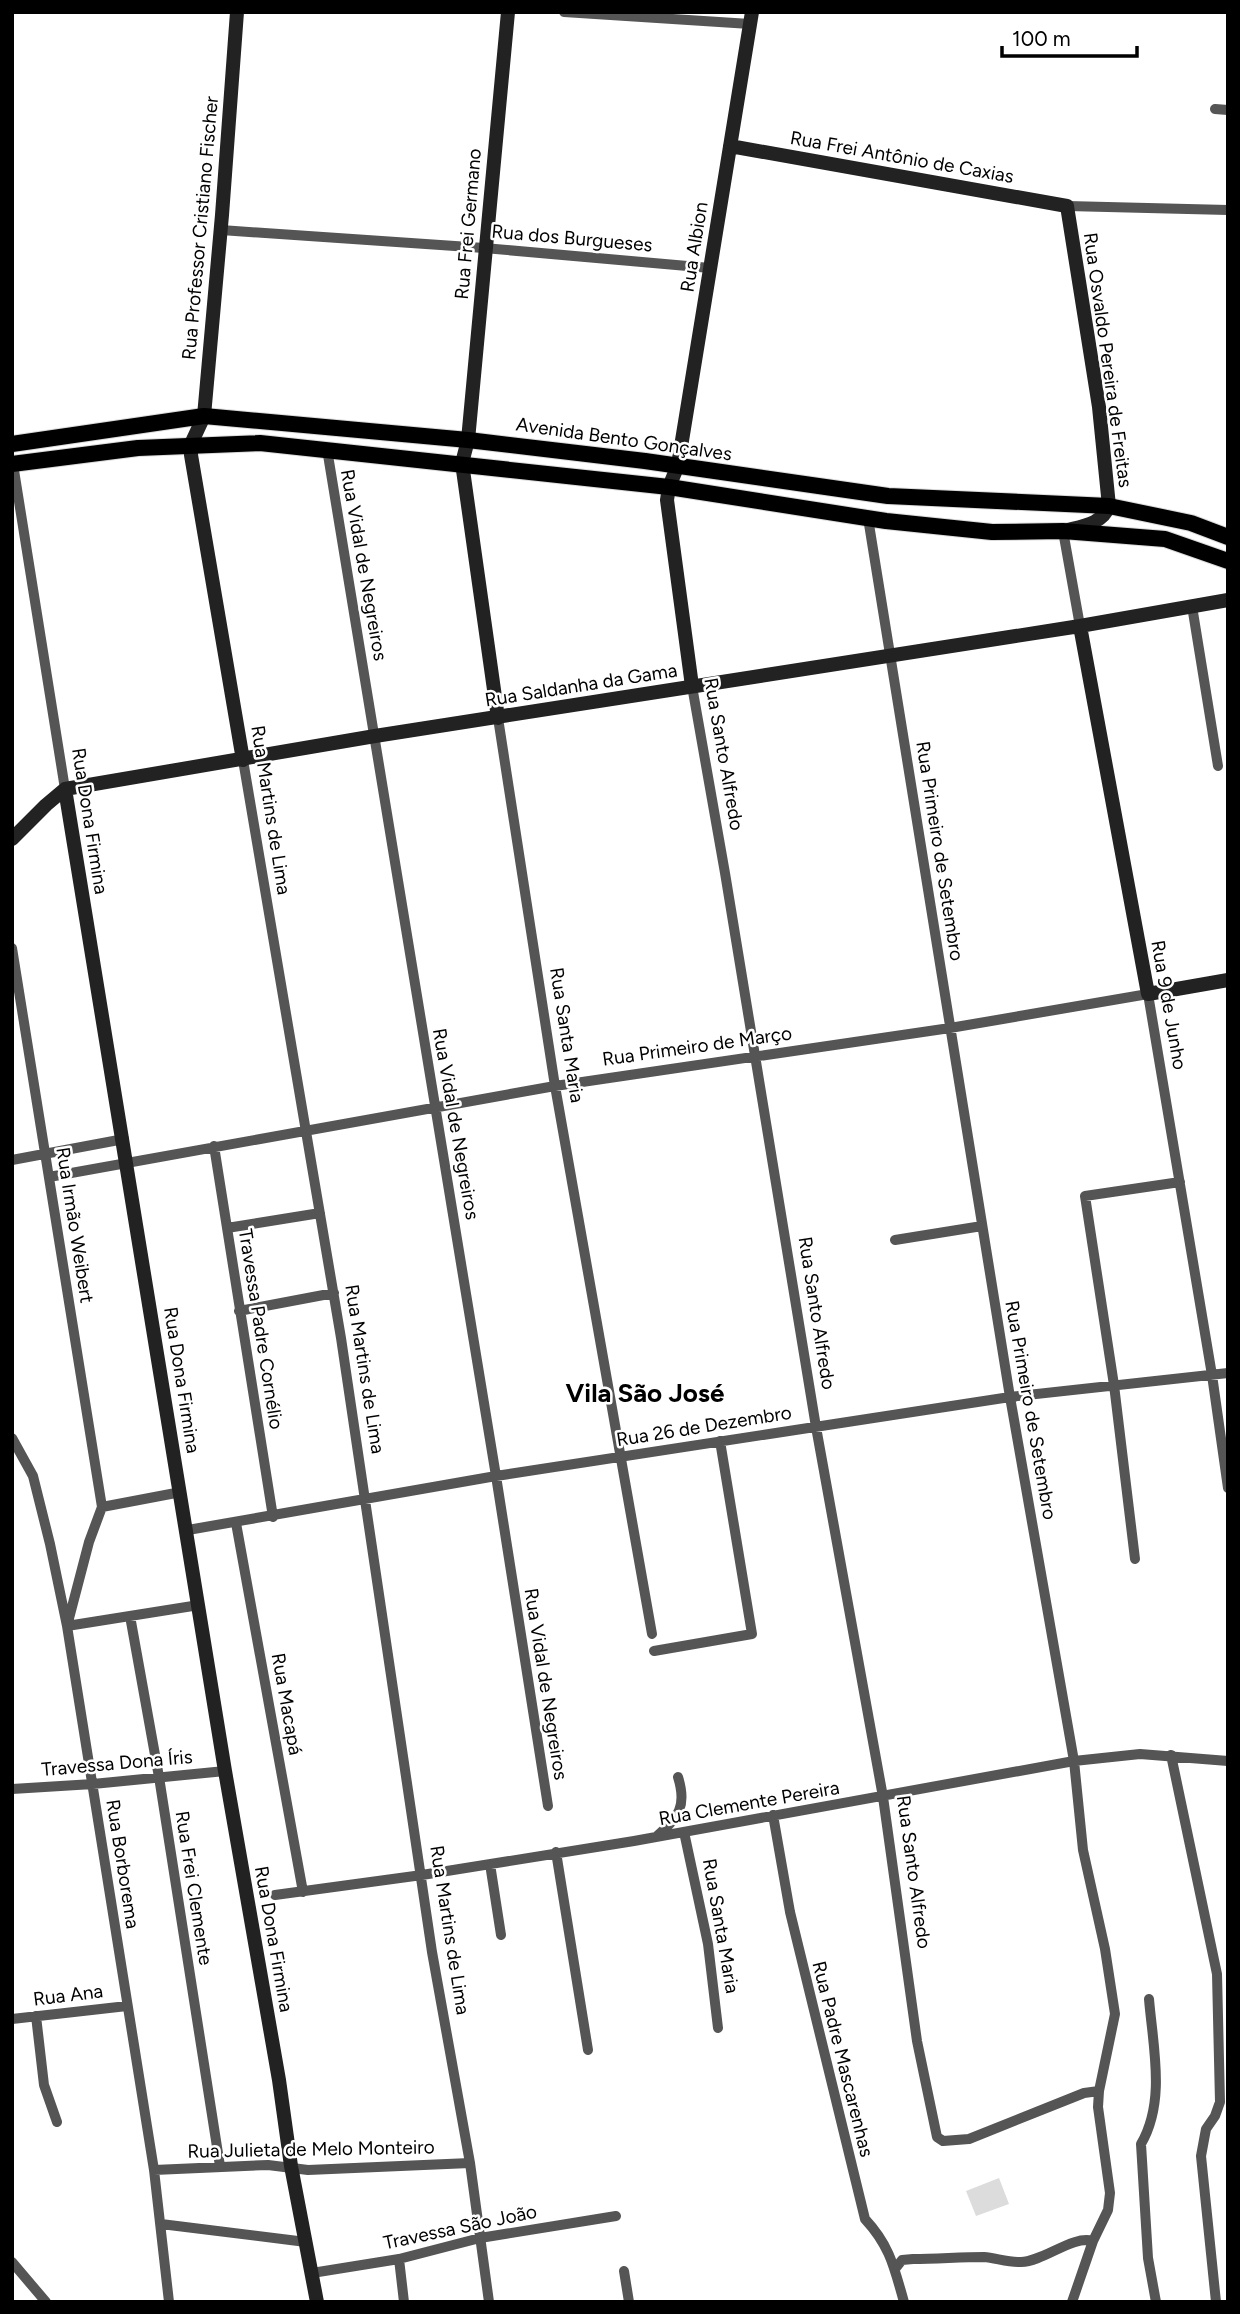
<svg xmlns="http://www.w3.org/2000/svg" width="1240" height="2314" viewBox="0 0 1240 2314" font-family="Figtree,sans-serif">
  <rect width="100%" height="100%" fill="#fff"/>
  <path fill="#dcdcdc" d="M999,2178l10,26 -33,12 -10,-25z"/>
  <g fill="none" stroke-linecap="round" stroke-linejoin="round">
    <defs>
      <path id="primary" d="M12,444l192,-28 264,24 177,21 243,35 221,10 82,17 37,14
        M12,464l126,-16 122,-5 409,44 217,34 106,11 71,-1 102,8 63,22"/>
    </defs>
    <use href="#primary" stroke="#dbdbdb" stroke-width="18"/>
    <path stroke="#555" stroke-width="10" d="M564,12l186,12
      M1215,109l13,1
      M1067,206l161,4
      M221,230l263,18 226,20
      M327,449l169,1027 52,330
      M13,464l52,325
      M868,518l142,879 64,364 9,89 22,99 10,65 -16,77 -1,16 12,86 -2,17 -15,31 -21,61
      M1063,531l17,95
      M1192,606l26,160
      M692,686l33,187 91,554 67,370 34,244 20,96 6,4 26,-2 115,-46 15,-2
      M498,718l57,368 97,548
      M243,760l98,578 91,614 38,211 19,139
      M12,948l90,559
      M214,1146l59,371
      M12,1160l112,-21
      M49,1177l506,-91 395,-58 198,-34 64,381 16,113
      M227,1228l93,-15
      M895,1240l87,-14
      M239,1311l95,-18
      M12,1438l21,38 17,68 17,82 87,544 15,132
      M236,1523l67,369
      M188,1530l308,-54 514,-79 218,-24
      M1135,1559l-21,-174 -29,-189 95,-14
      M130,1616l29,161 61,389
      M67,1626l22,-84 13,-35 79,-15
      M67,1626l132,-21
      M654,1651l98,-17 -32,-193
      M1171,1755l46,219 3,128 -5,14 -9,13 -5,27 15,146
      M12,1789l81,-5 132,-13
      M773,1815l17,97 75,307c25,27 29,48 39,83
      M684,1832l24,112 10,84
      M657,1836c22,-19 30,-30 21,-59
      M556,1852l32,198
      M490,1864l11,71
      M275,1895l147,-20 212,-34 440,-80 66,-7 88,7
      M1149,1999c4,48 17,102 -8,145l7,114 8,44
      M36,2016l8,69 13,37
      M12,2019l115,-13
      M154,2170l114,-5 40,5 162,-7
      M161,2224l145,18
      M399,2259l5,43
      M12,2262l34,40
      M895,2269l7,-9 11,-1c24,0 47,-2 71,-2 12,1 25,6 37,5 24,-1 51,-27 72,-21
      M624,2271l5,31
      M312,2273l87,-14 81,-21 136,-22"/>
    <path stroke="#222" stroke-width="14" d="M237,12l-15,203 -18,201 -13,28v11l52,305
      M730,146l337,60 32,201 10,99c-6,17 -25,20 -41,24
      M1080,626l68,368 80,-14
      M692,686l-25,-186 2,-13 9,-22 74,-453
      M498,718l-36,-255 6,-23 40,-428
      M65,789l160,982 54,309 12,86 26,136
      M12,839l34,-34 19,-16 310,-53 705,-110 148,-26"/>
    <use href="#primary" stroke="#000" stroke-width="16"/>
  </g>
  <g text-anchor="middle" dominant-baseline="central" stroke-width="5" stroke-linejoin="round" paint-order="stroke">
    <g font-size="19" fill="#000" stroke="#fff">
      <text transform="translate(902 157) rotate(10)">Rua Frei Antônio de Caxias</text>
      <text transform="translate(468 224) rotate(-85)">Rua Frei Germano</text>
      <text transform="translate(200 228) rotate(-85)">Rua Professor Cristiano Fischer</text>
      <text transform="translate(572 238) rotate(5)">Rua dos Burgueses</text>
      <text transform="translate(694 247) rotate(-81)">Rua Albion</text>
      <text transform="translate(1108 360) rotate(82)">Rua Osvaldo Pereira de Freitas</text>
      <text transform="translate(624 439) rotate(8)">Avenida Bento Gonçalves</text>
      <text transform="translate(364 565) rotate(80)">Rua Vidal de Negreiros</text>
      <text transform="translate(581 685) rotate(-9)">Rua Saldanha da Gama</text>
      <text transform="translate(724 754) rotate(80)">Rua Santo Alfredo</text>
      <text transform="translate(271 810) rotate(81)">Rua Martins de Lima</text>
      <text transform="translate(90 821) rotate(81)">Rua Dona Firmina</text>
      <text transform="translate(940 851) rotate(81)">Rua Primeiro de Setembro</text>
      <text transform="translate(1169 1005) rotate(80)">Rua 9 de Junho</text>
      <text transform="translate(567 1035) rotate(81)">Rua Santa Maria</text>
      <text transform="translate(697 1046) rotate(-8)">Rua Primeiro de Março</text>
      <text transform="translate(456 1124) rotate(80)">Rua Vidal de Negreiros</text>
      <text transform="translate(75 1225) rotate(81)">Rua Irmão Weibert</text>
      <text transform="translate(817 1313) rotate(81)">Rua Santo Alfredo</text>
      <text transform="translate(261 1329) rotate(81)">Travessa Padre Cornélio</text>
      <text transform="translate(365 1369) rotate(81)">Rua Martins de Lima</text>
      <text transform="translate(182 1380) rotate(81)">Rua Dona Firmina</text>
      <text transform="translate(1031 1410) rotate(80)">Rua Primeiro de Setembro</text>
      <text transform="translate(704 1426) rotate(-9)">Rua 26 de Dezembro</text>
      <text transform="translate(546 1684) rotate(81)">Rua Vidal de Negreiros</text>
      <text transform="translate(287 1704) rotate(80)">Rua Macapá</text>
      <text transform="translate(117 1763) rotate(-5)">Travessa Dona Íris</text>
      <text transform="translate(749 1803) rotate(-10)">Rua Clemente Pereira</text>
      <text transform="translate(123 1864) rotate(81)">Rua Borborema</text>
      <text transform="translate(914 1872) rotate(82)">Rua Santo Alfredo</text>
      <text transform="translate(194 1888) rotate(81)">Rua Frei Clemente</text>
      <text transform="translate(721 1926) rotate(80)">Rua Santa Maria</text>
      <text transform="translate(450 1930) rotate(81)">Rua Martins de Lima</text>
      <text transform="translate(274 1939) rotate(80)">Rua Dona Firmina</text>
      <text transform="translate(68 1995) rotate(-7)">Rua Ana</text>
      <text transform="translate(843 2059) rotate(76)">Rua Padre Mascarenhas</text>
      <text transform="translate(311 2149) rotate(-1)">Rua Julieta de Melo Monteiro</text>
      <text transform="translate(460 2227) rotate(-12)">Travessa São João</text>
    </g>
    <g font-size="26" font-weight="bold" fill="#000" stroke="#fff">
      <text x="645" y="1393">Vila São José</text>
    </g>
  </g>
  <rect width="1240" height="2314" fill="none" stroke="#000000" stroke-width="28"/>
  <path d="M1002 46v10h135v-10" fill="none" stroke="#000000" stroke-width="3.5"/>
  <text x="1012" y="46" font-size="21" fill="#000000" stroke="#ffffff" stroke-width="5" paint-order="stroke">100 m</text>
</svg>
